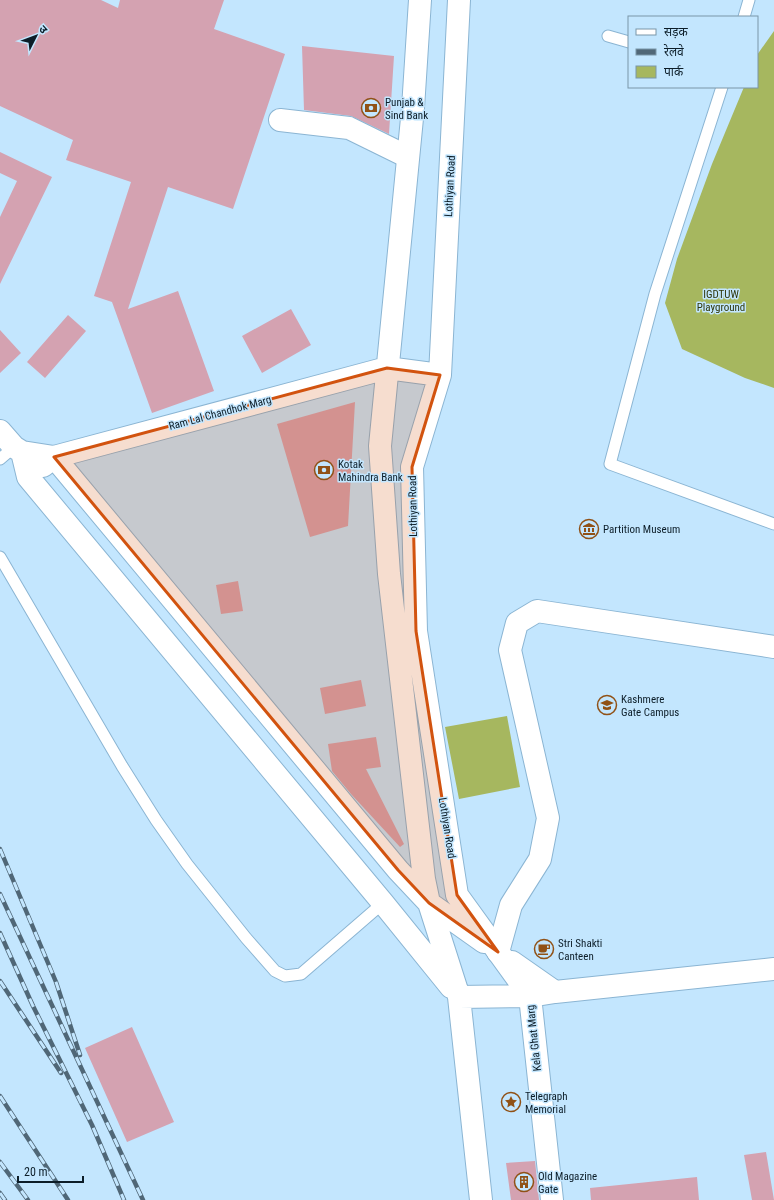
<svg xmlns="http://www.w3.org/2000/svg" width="774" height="1200" viewBox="0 0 774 1200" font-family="'Roboto Condensed','Noto Sans Devanagari',sans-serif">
  <rect width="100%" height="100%" fill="#c3e6fe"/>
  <path fill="#a6b75f" d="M774,31v357l-29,-10 -63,-29 -17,-46 12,-44 35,-95 32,-77h13v-32z
    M507,716l13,71 -61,12 -14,-72z"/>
  <path fill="#d4a2b1" d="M0,0h101l17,8 2,-8h104l-10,29 71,25 -52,155 -65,-22 -40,122 50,-18 36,100 -62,22 -40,-111 -18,-6 37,-114 -65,-22 7,-20 -73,-34z
    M302,46l92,10 -5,78 -38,-18 -47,-6z
    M0,152l52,25 -52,107v-67l17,-36 -17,-8z
    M291,309l20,36 -49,28 -20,-37z
    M68,315l18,16 -41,47 -18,-16z
    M0,330l21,23 -21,20z
    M355,402l-7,124 -38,11 -33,-113z
    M238,581l5,30 -22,3 -5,-29z
    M361,680l5,26 -41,8 -5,-26z
    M376,737l5,30 -15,2 38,75 -4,3 -49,-53 -19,-23 -4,-27z
    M132,1027l42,95 -47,20 -42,-94z
    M766,1152l8,48h-22l-8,-45z
    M535,1161l4,39h-28l-5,-37z
    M697,1177l2,23h-108l-1,-12z"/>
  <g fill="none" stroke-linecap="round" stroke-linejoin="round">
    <defs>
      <path id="lane" d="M744,17l5,-17
        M608,36l21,6
        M722,87l-67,207 -45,170 164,60
        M0,459l14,-12
        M0,557l122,209 34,54 31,44 59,74 29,33 10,5 16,-2 82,-71"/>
      <path id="street" d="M280,120l69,8 59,29
        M498,952l13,-47 29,-46 8,-41 -38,-168 7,-27 20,-12 237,36"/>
      <path id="secondary" d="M420,0l-7,108 -33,338 9,128 35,305 5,24 30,94 22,203
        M459,0l-19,375 -28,92 4,164 41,264 73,101 22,204
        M0,431l14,16 8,5 32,5 344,413 31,33 55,39
        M22,452l6,25 355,426 68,84
        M43,466l11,-9 333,-89 53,7
        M512,962l43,30
        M459,997l71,-1 25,-4 219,-23"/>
    </defs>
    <use href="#lane" stroke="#8bb5d3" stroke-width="13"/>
    <use href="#street" stroke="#8bb5d3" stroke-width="24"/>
    <use href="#secondary" stroke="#8bb5d3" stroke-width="24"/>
    <use href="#lane" stroke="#fff" stroke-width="11"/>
    <use href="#street" stroke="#fff" stroke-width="22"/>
    <use href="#secondary" stroke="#fff" stroke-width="22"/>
    <defs>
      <path id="rail" d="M0,849l56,133 24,73
        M0,894l143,306
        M0,933l33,73 59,119 32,75
        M0,981l61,92
        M0,1096l68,104
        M0,1162l28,38
        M0,1193l5,7"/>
    </defs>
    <use href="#rail" stroke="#506777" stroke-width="4.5"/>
    <use href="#rail" stroke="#c3e6fe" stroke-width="3" stroke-dasharray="9" stroke-linecap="butt"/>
  </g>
  <path fill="#d2530f" fill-opacity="0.2" stroke="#d2530f" stroke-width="3" stroke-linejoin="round" d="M387,368l53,7 -28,92 4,164 41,264 41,57 -69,-49 -31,-33 -344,-413z"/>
  <defs>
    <symbol id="bank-ring" viewBox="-11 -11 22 22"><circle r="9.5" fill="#c3e6fe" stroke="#905116" stroke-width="1.5"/><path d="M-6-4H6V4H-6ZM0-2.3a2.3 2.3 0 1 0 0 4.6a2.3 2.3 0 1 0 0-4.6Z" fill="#905116"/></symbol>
    <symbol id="museum-ring" viewBox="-11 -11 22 22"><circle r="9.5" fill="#c3e6fe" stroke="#905116" stroke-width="1.5"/><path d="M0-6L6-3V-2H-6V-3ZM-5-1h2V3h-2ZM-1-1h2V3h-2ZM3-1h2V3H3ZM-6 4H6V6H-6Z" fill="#905116"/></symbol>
    <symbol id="university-ring" viewBox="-11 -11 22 22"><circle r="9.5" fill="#c3e6fe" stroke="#905116" stroke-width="1.5"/><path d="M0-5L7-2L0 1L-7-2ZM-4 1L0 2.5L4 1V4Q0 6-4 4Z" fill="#905116"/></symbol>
    <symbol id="cafe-ring" viewBox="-11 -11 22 22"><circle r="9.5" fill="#c3e6fe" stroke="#905116" stroke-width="1.5"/><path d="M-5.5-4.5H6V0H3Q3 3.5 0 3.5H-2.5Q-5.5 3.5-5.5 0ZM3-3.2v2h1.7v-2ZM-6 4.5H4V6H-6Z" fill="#905116"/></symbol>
    <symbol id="sight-ring" viewBox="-11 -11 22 22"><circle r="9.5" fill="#c3e6fe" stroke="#905116" stroke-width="1.5"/><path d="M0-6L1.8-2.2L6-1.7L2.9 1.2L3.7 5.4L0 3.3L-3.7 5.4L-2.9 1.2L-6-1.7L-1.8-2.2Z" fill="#905116"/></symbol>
    <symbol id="building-ring" viewBox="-11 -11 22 22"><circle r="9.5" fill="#c3e6fe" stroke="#905116" stroke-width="1.5"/><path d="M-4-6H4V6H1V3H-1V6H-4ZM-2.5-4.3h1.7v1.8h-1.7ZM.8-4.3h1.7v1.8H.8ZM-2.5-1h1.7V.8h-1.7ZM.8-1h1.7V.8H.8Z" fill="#905116"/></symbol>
  </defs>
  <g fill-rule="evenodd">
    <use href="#bank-ring" x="360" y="97" width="22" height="22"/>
    <use href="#bank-ring" x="313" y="459" width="22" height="22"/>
    <use href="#museum-ring" x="578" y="518" width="22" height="22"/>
    <use href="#university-ring" x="596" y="694" width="22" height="22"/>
    <use href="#cafe-ring" x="533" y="938" width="22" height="22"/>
    <use href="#sight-ring" x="500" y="1091" width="22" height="22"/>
    <use href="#building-ring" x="513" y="1171" width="22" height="22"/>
  </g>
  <g text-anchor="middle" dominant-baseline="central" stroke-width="3" stroke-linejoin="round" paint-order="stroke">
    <g font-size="11" fill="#0c1d28" stroke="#c3e6fe" text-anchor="start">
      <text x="385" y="102">Punjab &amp;<tspan x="385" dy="13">Sind Bank</tspan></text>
      <text x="338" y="464">Kotak<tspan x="338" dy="13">Mahindra Bank</tspan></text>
      <text x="603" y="529">Partition Museum</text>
      <text x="621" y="699">Kashmere<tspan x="621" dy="13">Gate Campus</tspan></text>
      <text x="558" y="943">Stri Shakti<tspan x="558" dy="13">Canteen</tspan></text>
      <text x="525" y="1096">Telegraph<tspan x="525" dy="13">Memorial</tspan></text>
      <text x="538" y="1176">Old Magazine<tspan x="538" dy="13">Gate</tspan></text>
    </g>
    <g font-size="11" fill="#0c1d28" stroke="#c3e6fe">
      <text transform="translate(450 186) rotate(-87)">Lothiyan Road</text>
      <text transform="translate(220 413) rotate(-15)">Ram Lal Chandhok Marg</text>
      <text transform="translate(413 506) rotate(-91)">Lothiyan Road</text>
      <text transform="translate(447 828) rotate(81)">Lothiyan Road</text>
      <text transform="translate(534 1038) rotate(-96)">Kela Ghat Marg</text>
    </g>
    <g font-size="11" fill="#2e3609" stroke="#c3e6fe">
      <text x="721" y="294">IGDTUW<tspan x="721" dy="13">Playground</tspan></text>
    </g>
  </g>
  <rect x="628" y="16" width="130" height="72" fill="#c3e6fe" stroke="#7a96a8"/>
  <rect x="636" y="29" width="20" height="6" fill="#ffffff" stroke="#7a96a8"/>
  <text x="664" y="36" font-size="12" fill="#0c1d28">सड़क</text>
  <rect x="636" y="49" width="20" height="6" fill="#506777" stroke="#7a96a8"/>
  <text x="664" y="56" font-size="12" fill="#0c1d28">रेलवे</text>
  <rect x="636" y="66" width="20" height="12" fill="#a6b75f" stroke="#7a96a8"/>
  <text x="664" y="76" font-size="12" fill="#0c1d28">पार्क</text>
  <g transform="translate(36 36) rotate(48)" stroke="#c3e6fe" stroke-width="3" paint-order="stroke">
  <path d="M0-3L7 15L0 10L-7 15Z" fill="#0c1d28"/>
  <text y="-6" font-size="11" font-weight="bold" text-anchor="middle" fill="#0c1d28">उ</text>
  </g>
  <path d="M18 1176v6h65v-6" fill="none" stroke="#0c1d28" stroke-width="2"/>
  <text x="24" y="1176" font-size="12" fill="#0c1d28" stroke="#c3e6fe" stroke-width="3" paint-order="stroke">20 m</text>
</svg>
